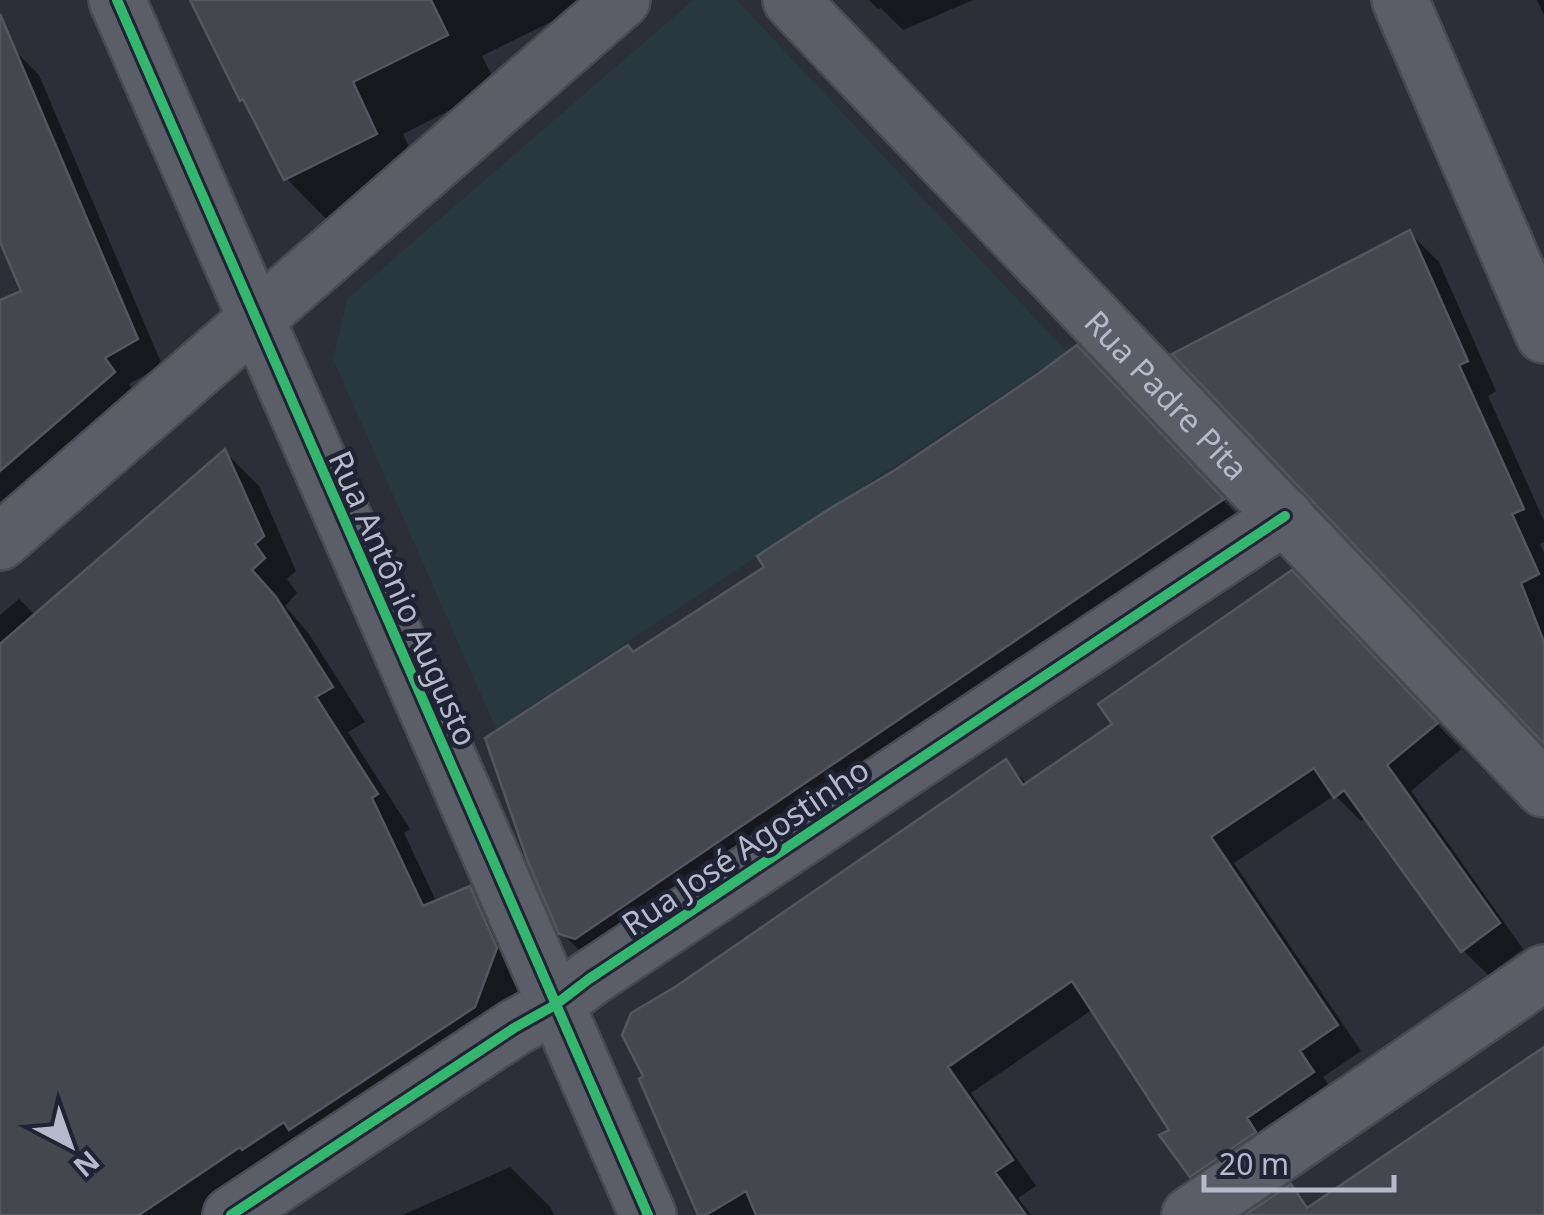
<svg xmlns="http://www.w3.org/2000/svg" width="1544" height="1215" viewBox="0 0 1544 1215" font-family="'Noto Sans',sans-serif">
  <rect width="100%" height="100%" fill="#2c2e38"/>
  <path fill="#29373e" d="M693,0h44l330,352 -571,377 -163,-370 14,-60z"/>
  <path fill="#0007" d="M195,0h400l-113,56 15,30 -94,48 24,52 -90,44 -51,-52 -35,-68 -9,-10z
    M869,0h104l-70,30 -22,-22 -3,1z
    M1537,0h7v15z
    M13,49l26,26 123,290 -33,19 9,14 -138,121v-216l24,-10 -24,-58v-180z
    M1410,233l29,29 57,129 -8,5 56,125v21l-4,2 4,9v187z
    M1098,370l146,152 -660,433 -23,-23 73,-278 134,-86z
    M225,452l34,34 37,85 -9,8 10,14 -12,13 24,28 56,88 -17,10 62,97 -6,4 33,70 33,-14 34,34 26,61 -21,57 -285,174h-224v-600l19,-16 17,17z
    M1317,599l144,150 -50,42 112,158 -35,26 -25,-25 -98,-132 -4,3 -26,-26 -101,68 127,188 -38,26 15,21 -121,103 -25,-25 -20,-45 -79,-122 -122,84 65,93 -18,12 13,17h-330l-25,-225 330,-227 22,22z
    M510,1167l41,41 3,7h-151z"/>
  <path fill="#45474f" stroke="#54565f" stroke-width="2.5" d="M190,0h241l17,35 -95,47 24,52 -93,46 -41,-81 -3,2z
    M0,14l138,325 -33,19 10,14 -115,99v-171l21,-9 -21,-49z
    M1410,230l58,131 -9,4 65,144 -12,5 27,60 -18,9 23,59v102l-372,-390z
    M1077,345l147,154 -649,440 -16,-5 -31,-72 -43,-124 143,-93 5,7 131,-85 -7,-11 72,-47 66,-39 144,-97z
    M225,449l39,87 -9,8 10,14 -13,12 24,27 57,90 -17,10 62,97 -6,4 51,108 47,-20 27,62 -22,59 -186,123 -5,-8 -42,28 -2,-3 -101,68h-139v-571z
    M1292,570l146,153 -51,42 113,158 -39,29 -117,-162 -10,8 -20,-30 -103,69 127,188 -38,26 14,21 -67,46 9,14 -66,45 -31,-42 10,-5 -97,-149 -124,86 65,93 -18,12 31,43h-270l-10,-24 -40,24h-8l-59,-136 4,-3 -21,-41 9,-22 44,-26 331,-228 17,26 89,-61 -14,-20z
    M1544,1047v168h-299l46,-31 16,24z"/>
  <g fill="none" stroke-linecap="round" stroke-linejoin="round">
    <defs>
      <g id="minor">
        <path id="s1" d="M791,0l753,789"/>
        <path d="M231,1215l283,-187 41,-23 34,-26 696,-463"/>
        <path d="M1190,1215l354,-242"/>
      </g>
      <path id="tertiary" d="M117,0l531,1215
        M1400,0l144,335
        M0,542l622,-542"/>
    </defs>
    <use href="#minor" stroke="#484a51" stroke-width="60"/>
    <use href="#tertiary" stroke="#484a51" stroke-width="60"/>
    <use href="#minor" stroke="#5b5e67" stroke-width="55"/>
    <use href="#tertiary" stroke="#5b5e67" stroke-width="55"/>
    <defs>
      <path id="cycleway" d="M117,0l531,1215
        M231,1215l283,-187 41,-23 34,-26 696,-463"/>
    </defs>
    <use href="#cycleway" stroke="#1f2333" stroke-width="16"/>
    <use href="#cycleway" stroke="#33b770" stroke-width="10"/>
  </g>
  <g text-anchor="middle" dominant-baseline="central" stroke-width="9" stroke-linejoin="round" paint-order="stroke">
    <g font-size="32" fill="#b6b9c9" stroke="#1f2333">
      <text stroke="none"><textPath href="#s1" startOffset="545">Rua Padre Pita</textPath></text>
      <text transform="translate(404 598) rotate(66)">Rua Antônio Augusto</text>
      <text transform="translate(745 846) rotate(-34)">Rua José Agostinho</text>
    </g>
  </g>
  <g transform="translate(70 1145) rotate(139)" stroke="#1f2333" stroke-width="8" paint-order="stroke">
  <path d="M0-8L18 38L0 25L-18 38Z" fill="#b6b9c9"/>
  <text y="-15" font-size="28" font-weight="bold" text-anchor="middle" fill="#b6b9c9">N</text>
  </g>
  <path d="M1204 1175v15h190v-15" fill="none" stroke="#b6b9c9" stroke-width="5"/>
  <text x="1219" y="1175" font-size="30" fill="#b6b9c9" stroke="#1f2333" stroke-width="8" paint-order="stroke">20 m</text>
</svg>
